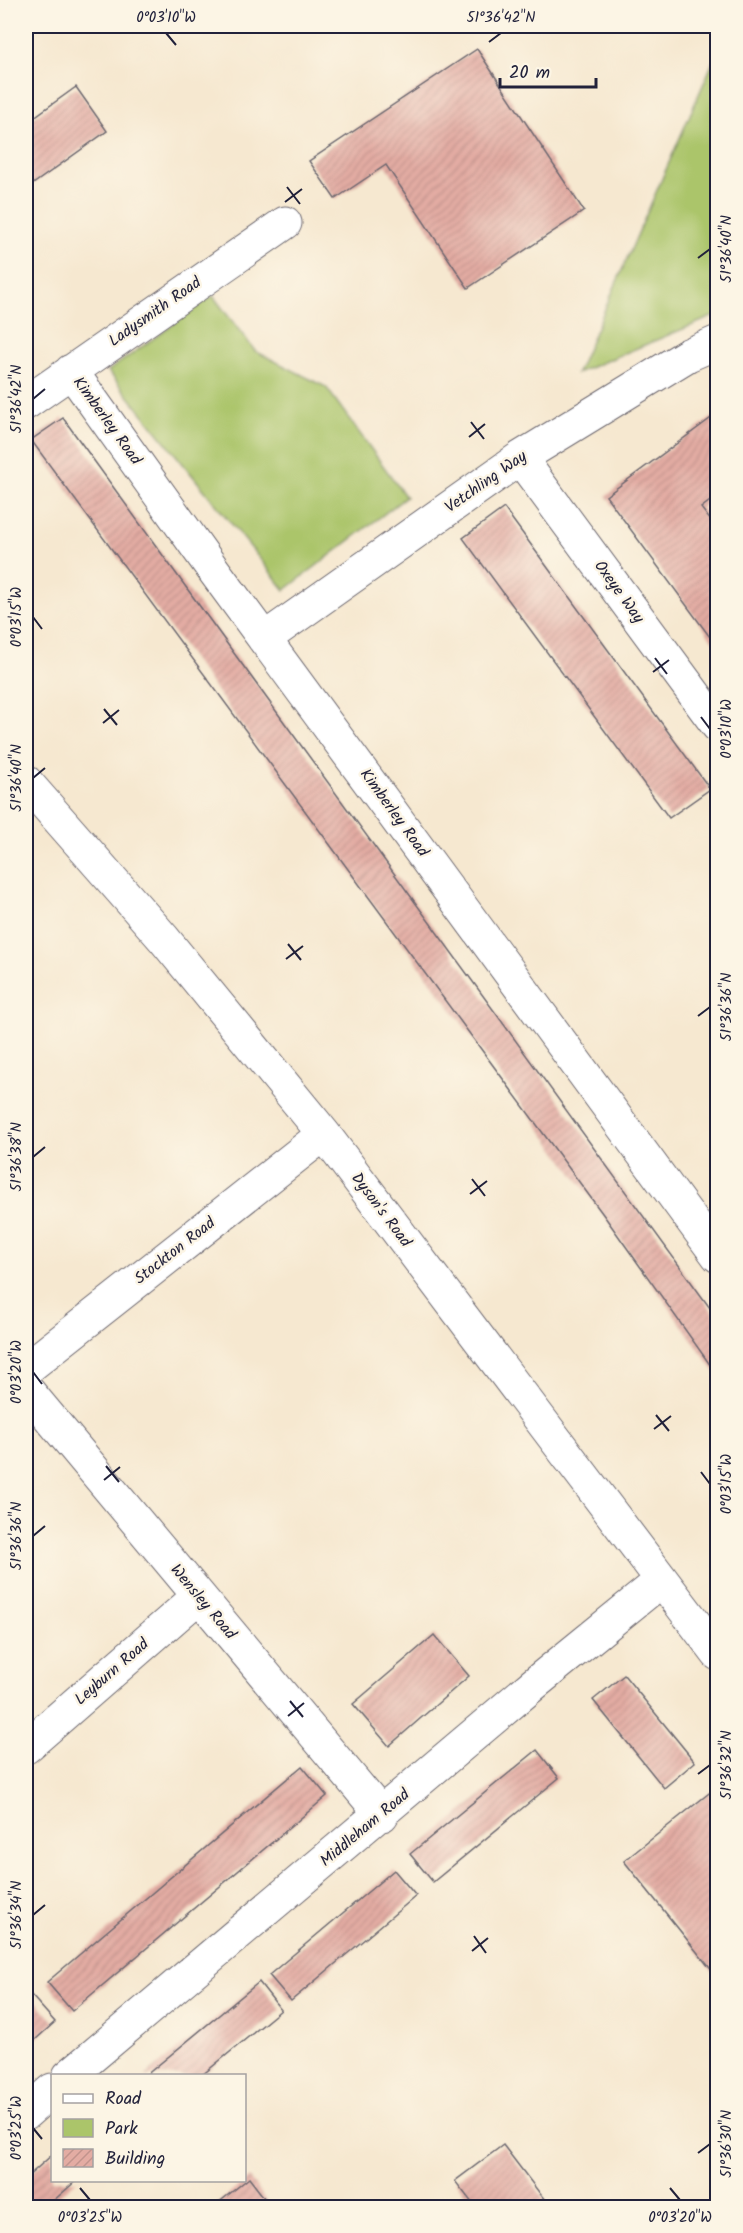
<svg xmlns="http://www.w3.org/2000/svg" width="743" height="2233" viewBox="0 0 743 2233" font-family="Kalam,sans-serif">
  <defs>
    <pattern id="building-hatch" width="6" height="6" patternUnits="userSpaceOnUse" patternTransform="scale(1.5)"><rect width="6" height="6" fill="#e3aca3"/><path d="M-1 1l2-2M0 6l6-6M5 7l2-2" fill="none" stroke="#c2948d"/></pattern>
  </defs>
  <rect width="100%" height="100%" fill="#fcf5e5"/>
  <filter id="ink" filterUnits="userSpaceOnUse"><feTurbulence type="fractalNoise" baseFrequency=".0167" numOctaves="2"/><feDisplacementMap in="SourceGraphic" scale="12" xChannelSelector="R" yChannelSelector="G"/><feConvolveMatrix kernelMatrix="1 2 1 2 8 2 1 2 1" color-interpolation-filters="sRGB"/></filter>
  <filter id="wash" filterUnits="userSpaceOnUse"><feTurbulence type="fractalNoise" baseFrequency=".008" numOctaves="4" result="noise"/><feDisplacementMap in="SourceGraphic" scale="24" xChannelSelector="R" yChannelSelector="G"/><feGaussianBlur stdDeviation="1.35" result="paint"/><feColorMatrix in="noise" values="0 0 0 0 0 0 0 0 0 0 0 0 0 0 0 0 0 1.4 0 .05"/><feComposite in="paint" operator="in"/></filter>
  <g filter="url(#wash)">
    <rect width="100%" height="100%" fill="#f6e8d0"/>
    <path fill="#abc56a" stroke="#667452" stroke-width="1.5" d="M717,53v262l-140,58z
      M213,296l42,55 71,36 80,110 -121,93 -177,-219z"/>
    <g id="blocks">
      <path fill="url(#building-hatch)" d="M477,49l107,162 -116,77 -82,-123 -51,34 -26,-38z
        M76,87l31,44 -81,58v-66z
        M718,413v82l-17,13 17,22v118l-112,-152z
        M63,418l655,901v57l-113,-159 -574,-777z
        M504,508l206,281 -41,29 -206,-280z
        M434,1635l35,41 -80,70 -36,-42z
        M624,1675l71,87 -31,26 -71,-88z
        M537,1750l22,28 -126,104 -23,-28z
        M302,1766l25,30 -255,215 -25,-29z
        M718,1786v192l-94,-117z
        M394,1870l22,26 -125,105 -22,-26z
        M259,1982l22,28 -80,66h-56z
        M30,1994l25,28 -29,26v-50z
        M503,2145l45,59 -5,4h-67l-21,-27z
        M52,2155v25h25l-32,28h-19v-30z
        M249,2178l23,30h-60z"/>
    </g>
  </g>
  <g filter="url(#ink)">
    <use href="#blocks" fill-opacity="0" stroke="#6c676f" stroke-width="1.5"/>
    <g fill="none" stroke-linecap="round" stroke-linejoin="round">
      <defs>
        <path id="minor" d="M71,371l141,197 506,688
          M26,403l259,-180
          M520,458l198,268
          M264,639l256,-181 168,-103 30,-13
          M26,782l138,157 160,195 394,520
          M26,1369l298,-235
          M26,1389l356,426
          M26,1747l173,-151
          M69,2076l465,-392 128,-104
          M26,2113l26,-23"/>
      </defs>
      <use href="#minor" stroke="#6c676f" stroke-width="35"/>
      <use href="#minor" stroke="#fff" stroke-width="33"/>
    </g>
  </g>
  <path fill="none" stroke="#22223b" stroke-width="2" d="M166,33l10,12M489,42l12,-9M287,187l13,17M285,202l17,-13M698,258l12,-9M33,399l12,-10M471,422l13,17M469,437l16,-13M33,617l9,12M655,658l12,16M653,672l16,-12M104,709l13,16M701,717l9,12M103,723l16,-13M33,778l12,-10M288,944l13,16M286,959l17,-13M698,1016l12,-9M33,1157l12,-10M472,1179l13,17M470,1194l17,-13M33,1372l9,12M656,1415l13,16M654,1429l17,-13M106,1466l13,16M701,1472l9,12M104,1480l16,-13M33,1536l12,-10M290,1701l13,16M288,1716l16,-13M698,1774l12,-9M33,1915l12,-10M474,1936l12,17M472,1951l16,-13M33,2128l9,11M698,2153l12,-9M80,2188l10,12M670,2188l10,12"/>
  <g text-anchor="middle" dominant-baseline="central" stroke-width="5" stroke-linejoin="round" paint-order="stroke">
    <g font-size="16" fill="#22223b" stroke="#fcf5e5">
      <text transform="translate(155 312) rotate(-35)">Ladysmith Road</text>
      <text transform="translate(107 421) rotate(54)">Kimberley Road</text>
      <text transform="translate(486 482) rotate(-35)">Vetchling Way</text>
      <text transform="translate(619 592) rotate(54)">Oxeye Way</text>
      <text transform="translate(394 813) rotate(54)">Kimberley Road</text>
      <text transform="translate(381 1210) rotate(53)">Dyson's Road</text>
      <text transform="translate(175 1251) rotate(-38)">Stockton Road</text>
      <text transform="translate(203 1602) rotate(50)">Wensley Road</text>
      <text transform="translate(112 1672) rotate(-41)">Leyburn Road</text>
      <text transform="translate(365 1828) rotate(-40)">Middleham Road</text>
    </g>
  </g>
  <rect width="743" height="2233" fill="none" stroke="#fcf5e5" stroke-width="66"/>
  <rect x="51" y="2074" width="195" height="108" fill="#fcf5e5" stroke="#a5a1a1" stroke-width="1.5"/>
  <rect x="63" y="2094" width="30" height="9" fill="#ffffff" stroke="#a5a1a1" stroke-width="1.5"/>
  <text x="105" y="2104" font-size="18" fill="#22223b">Road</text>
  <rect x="63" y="2119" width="30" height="18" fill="#abc56a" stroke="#a5a1a1" stroke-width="1.5"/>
  <text x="105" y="2134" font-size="18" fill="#22223b">Park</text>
  <rect x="63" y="2149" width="30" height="18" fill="url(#building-hatch)" stroke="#a5a1a1" stroke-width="1.5"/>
  <text x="105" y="2164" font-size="18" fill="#22223b">Building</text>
  <path d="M500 78v9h96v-9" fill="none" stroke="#22223b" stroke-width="3"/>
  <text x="509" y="78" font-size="18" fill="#22223b" stroke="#fcf5e5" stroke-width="4.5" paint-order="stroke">20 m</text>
  <rect x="33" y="33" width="677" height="2167" fill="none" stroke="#22223b" stroke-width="2"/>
  <g font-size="15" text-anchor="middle" fill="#22223b">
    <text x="166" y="22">0°03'10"W</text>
    <text x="501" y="22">51°36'42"N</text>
    <text transform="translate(726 249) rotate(-90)" y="5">51°36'40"N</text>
    <text transform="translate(16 399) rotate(-90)" y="5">51°36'42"N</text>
    <text transform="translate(16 617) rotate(-90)" y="5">0°03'15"W</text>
    <text transform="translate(726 729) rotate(-90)" y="5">0°03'10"W</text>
    <text transform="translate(16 778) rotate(-90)" y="5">51°36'40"N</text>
    <text transform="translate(726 1007) rotate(-90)" y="5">51°36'36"N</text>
    <text transform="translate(16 1157) rotate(-90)" y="5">51°36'38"N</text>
    <text transform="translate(16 1372) rotate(-90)" y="5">0°03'20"W</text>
    <text transform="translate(726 1484) rotate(-90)" y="5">0°03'15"W</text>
    <text transform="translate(16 1536) rotate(-90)" y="5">51°36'36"N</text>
    <text transform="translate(726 1765) rotate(-90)" y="5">51°36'32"N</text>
    <text transform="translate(16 1915) rotate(-90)" y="5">51°36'34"N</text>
    <text transform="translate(16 2128) rotate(-90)" y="5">0°03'25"W</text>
    <text transform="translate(726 2144) rotate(-90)" y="5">51°36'30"N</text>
    <text x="90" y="2222">0°03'25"W</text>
    <text x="680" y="2222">0°03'20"W</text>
  </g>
</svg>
